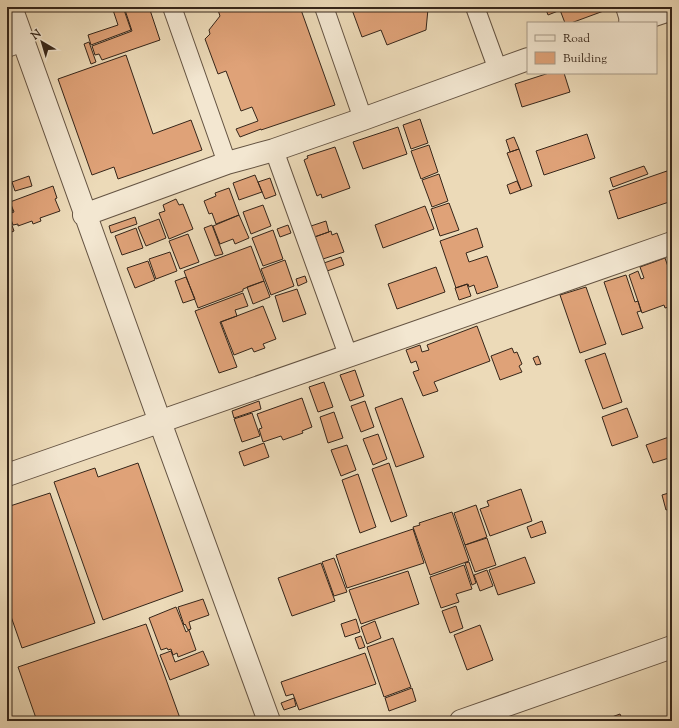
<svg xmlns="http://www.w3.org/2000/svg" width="679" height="728" viewBox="0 0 679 728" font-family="'Sorts Mill Goudy',serif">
  <rect width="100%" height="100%" fill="#ecdab8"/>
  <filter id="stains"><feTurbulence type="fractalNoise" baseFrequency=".005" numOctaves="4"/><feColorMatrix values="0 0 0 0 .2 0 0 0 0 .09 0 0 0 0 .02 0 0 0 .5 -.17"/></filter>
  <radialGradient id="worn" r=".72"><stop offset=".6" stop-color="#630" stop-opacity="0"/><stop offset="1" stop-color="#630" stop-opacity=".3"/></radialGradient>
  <path fill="#dfa278" stroke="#36261a" d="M112,7h11l8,23 -40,15 -3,-10 30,-10z
    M124,7h25l11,33 -58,20 -3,-6 -4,1 -3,-9 40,-15z
    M217,7h83l35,98 -74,25v-1l-21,8 -4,-8 22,-8 -6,-14 -11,4 -15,-40 -8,3 -13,-35 5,-5 -1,-4 11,-14z
    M351,7h82l-5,2 -2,21 -39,15 -6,-15 -19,7z
    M545,7h23l-20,8z
    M568,7h40l1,2 -38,14h-6l-5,-13z
    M89,42l7,20 -5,2 -7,-20z
    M126,55l27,79 38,-14 11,30 -84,29 -4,-12 -22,8 -34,-96z
    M549,73h15l6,19 -48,15 -7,-23z
    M420,119l8,24 -17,6 -8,-24z
    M398,127l9,27 -44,15 -10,-27z
    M587,134l8,24 -51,17 -8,-24z
    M514,137l5,12 -9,3 -4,-12z
    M429,145l9,27 -17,7 -10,-28z
    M335,147l15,41 -28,10 -1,-4 -4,2 -13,-36 4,-2 -1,-2z
    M519,149l13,37 -11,4 -14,-37z
    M644,166l4,8 -35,13 -3,-9z
    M667,171l5,17v13l-54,18 -9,-28z
    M439,174l9,27 -16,6 -10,-27z
    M255,175l7,17 -23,8 -6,-17z
    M29,176l3,10 -17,5 -3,-9z
    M270,178l6,17 -11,4 -7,-17z
    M517,181l4,9 -11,4 -3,-9z
    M53,186l4,12 -2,1 5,12 -20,7 1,3 -8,3 -1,-3 -14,5v-2l-5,1 -4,-11 5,-2 -4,-10z
    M229,188l10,27 -23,9 -4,-11 -3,1 -5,-13 12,-5 -1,-3z
    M176,199l3,6 4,-1 10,25 -24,10 -10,-26 6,-2 -2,-6z
    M9,203l4,8 -5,2 -1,-9z
    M449,203l10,27 -19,6 -9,-27z
    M263,205l8,21 -20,8 -8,-22z
    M425,206l9,23 -51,19 -8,-23z
    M7,214h1l6,17 -7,3z
    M239,215l10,23 -14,6 -2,-5 -13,5 -7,-18z
    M135,217l2,7 -26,9 -2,-7z
    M159,219l7,19 -20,8 -8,-19z
    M326,221l3,11 -15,5 -3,-11z
    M212,225l11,29 -8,2 -11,-28z
    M288,225l3,8 -11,4 -3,-8z
    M136,228l7,20 -21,7 -7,-19z
    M477,228l6,19 -17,6 3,9 18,-6 11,31 -21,7 -3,-9 -5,2 -1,-3 -12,4 -16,-47z
    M273,230l10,29 -20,7 -11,-28z
    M331,231l1,4 5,-2 7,19 -21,7 -8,-22z
    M188,234l11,28 -19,7 -11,-28z
    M251,246l13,35 -21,8v2l-45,17 -14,-37z
    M170,252l7,19 -21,8 -7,-20z
    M341,257l3,8 -17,6 -3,-8z
    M665,258l7,20v28l-7,2 -1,-3 -22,8 -13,-38 9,-4 3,8 3,-1 -4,-11z
    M285,260l9,26 -23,9 -10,-26z
    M148,261l7,19 -20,8 -8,-20z
    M436,267l9,25 -48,17 -9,-25z
    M626,275l9,27 3,-1 3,10 -4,1 6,16 -21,7 -18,-53z
    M305,276l2,6 -9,4 -2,-7z
    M186,277l9,22 -12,4 -8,-22z
    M264,281l6,16 -17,7 -6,-17z
    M467,284l4,12 -12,4 -4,-12z
    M586,287l20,57 -26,9 -20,-58z
    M297,289l9,25 -23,8 -8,-26z
    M243,293l5,13 -13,4 2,6 -17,6 17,45 -18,6 -24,-62z
    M263,306l13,33 -13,5 2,4 -11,4 -2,-4 -18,7 -13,-33z
    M477,326l13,35 -56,21 4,9 -15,5 -10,-24 6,-2 -3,-9 -5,2 -5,-13 14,-5 2,7 7,-2 -2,-5z
    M512,348l2,5 3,-1 5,12 -3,2 3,6 -22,8 -9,-24z
    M605,353l17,49 -19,7 -18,-49z
    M538,356l3,8 -5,1 -3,-7z
    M355,370l9,26 -14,5 -10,-26z
    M324,382l9,25 -15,5 -9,-25z
    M302,398l10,29 -10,4 1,2 -20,7 -2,-4 -18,6 -4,-13 3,-1 -5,-14z
    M402,398l22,59 -28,10 -21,-59z
    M259,401l2,8 -27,9 -2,-7z
    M365,401l9,26 -13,5 -10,-26z
    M627,408l11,29 -26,9 -10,-29z
    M334,412l9,26 -15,5 -8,-26z
    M252,413l8,23 -18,6 -8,-23z
    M378,434l9,25 -14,6 -10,-26z
    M669,437l3,7v13l-19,6 -7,-18z
    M7,441l4,12 -4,1z
    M264,443l5,14 -25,9 -5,-14z
    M347,445l9,25 -15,6 -10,-26z
    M138,463l45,128 -80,29 -49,-138 41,-14 3,9z
    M389,463l18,53 -16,6 -19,-53z
    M358,474l18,53 -16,6 -18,-53z
    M521,489l11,32 -42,15 -10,-27 9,-3 -2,-5z
    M672,492v16l-6,2 -4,-15z
    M50,493l45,130 -73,25 -15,-43v-98z
    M476,505l11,32 -22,8 -11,-32z
    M452,512l17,49 -39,14 -17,-48 7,-2 -1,-2z
    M672,512v15l-4,-14z
    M542,521l4,12 -15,5 -4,-11z
    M413,529l11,34 -77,25 -11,-33z
    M487,538l9,27 -21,7 -10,-27z
    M525,557l10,26 -37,12 -9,-25z
    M334,558l13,34 -13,4 -12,-34z
    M469,562l7,21 -4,2 -7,-22z
    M321,563l14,38 -43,15 -14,-38z
    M464,565l8,24 -16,5 3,8 -18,6 -11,-31z
    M487,570l6,16 -13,5 -6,-16z
    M408,571l11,33 -58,20 -12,-34z
    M203,599l6,16 -20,7 2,7 -3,1 -3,-6 -1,1 -6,-18z
    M456,606l7,22 -13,5 -8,-22z
    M176,607l10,25 3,-2 7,20 -18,7 -1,-4 -4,2 -2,-6 -3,1 -1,-2 -6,2 -12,-32z
    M356,619l4,13 -15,5 -4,-13z
    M375,621l6,17 -14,6 -6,-17z
    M146,624l35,97h-144l-19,-54z
    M480,625l13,35 -26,10 -13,-35z
    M361,636l4,11 -6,2 -4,-11z
    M393,638l18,49 -27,10 -17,-50z
    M171,651l4,11 28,-11 6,14 -39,15 -10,-25z
    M365,653l11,31 -77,26 -6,-16 -7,2 -5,-14z
    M412,688l4,13 -27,10 -4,-13z
    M294,698l2,8 -12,4 -3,-7z
    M620,714l3,7h-22z
    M670,716v3l2,-1v3h-15z"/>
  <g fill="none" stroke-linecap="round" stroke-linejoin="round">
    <defs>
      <path id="minor" d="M172,7l55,156
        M324,7l39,112
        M475,7l23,63
        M625,7l5,16
        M7,48l16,-6
        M274,150l74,205"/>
      <path id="tertiary" d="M11,7l149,415 109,299
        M630,23l42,-14
        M84,215l143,-52 47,-13 89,-31 165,-60
        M7,475l665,-232
        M461,721l211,-74"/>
    </defs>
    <use href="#minor" stroke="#645342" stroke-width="20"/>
    <use href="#tertiary" stroke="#645342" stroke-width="24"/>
    <use href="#minor" stroke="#f3e7d1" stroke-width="18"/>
    <use href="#tertiary" stroke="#f3e7d1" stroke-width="22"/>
  </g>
  <rect width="679" height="728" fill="none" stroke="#ecdab8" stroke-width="24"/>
  <rect x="8" y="8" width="663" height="712" fill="none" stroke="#36261a" stroke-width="2"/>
  <rect x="12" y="12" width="655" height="704" fill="none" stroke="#36261a"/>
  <rect x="527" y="22" width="130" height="52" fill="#f3e7d1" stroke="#a79a88"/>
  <rect x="535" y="35" width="20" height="6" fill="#f3e7d1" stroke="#a79a88"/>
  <text x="563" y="42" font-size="12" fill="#36261a">Road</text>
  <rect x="535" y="52" width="20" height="12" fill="#dfa278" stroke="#a79a88"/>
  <text x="563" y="62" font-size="12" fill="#36261a">Building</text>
  <g transform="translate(42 42) rotate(322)" stroke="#f3e7d1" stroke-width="3" paint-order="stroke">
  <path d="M0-3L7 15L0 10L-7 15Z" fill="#36261a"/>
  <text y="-6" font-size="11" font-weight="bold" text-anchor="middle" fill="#36261a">N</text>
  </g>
  <rect width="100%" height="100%" filter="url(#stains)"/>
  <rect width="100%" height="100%" fill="url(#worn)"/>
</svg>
